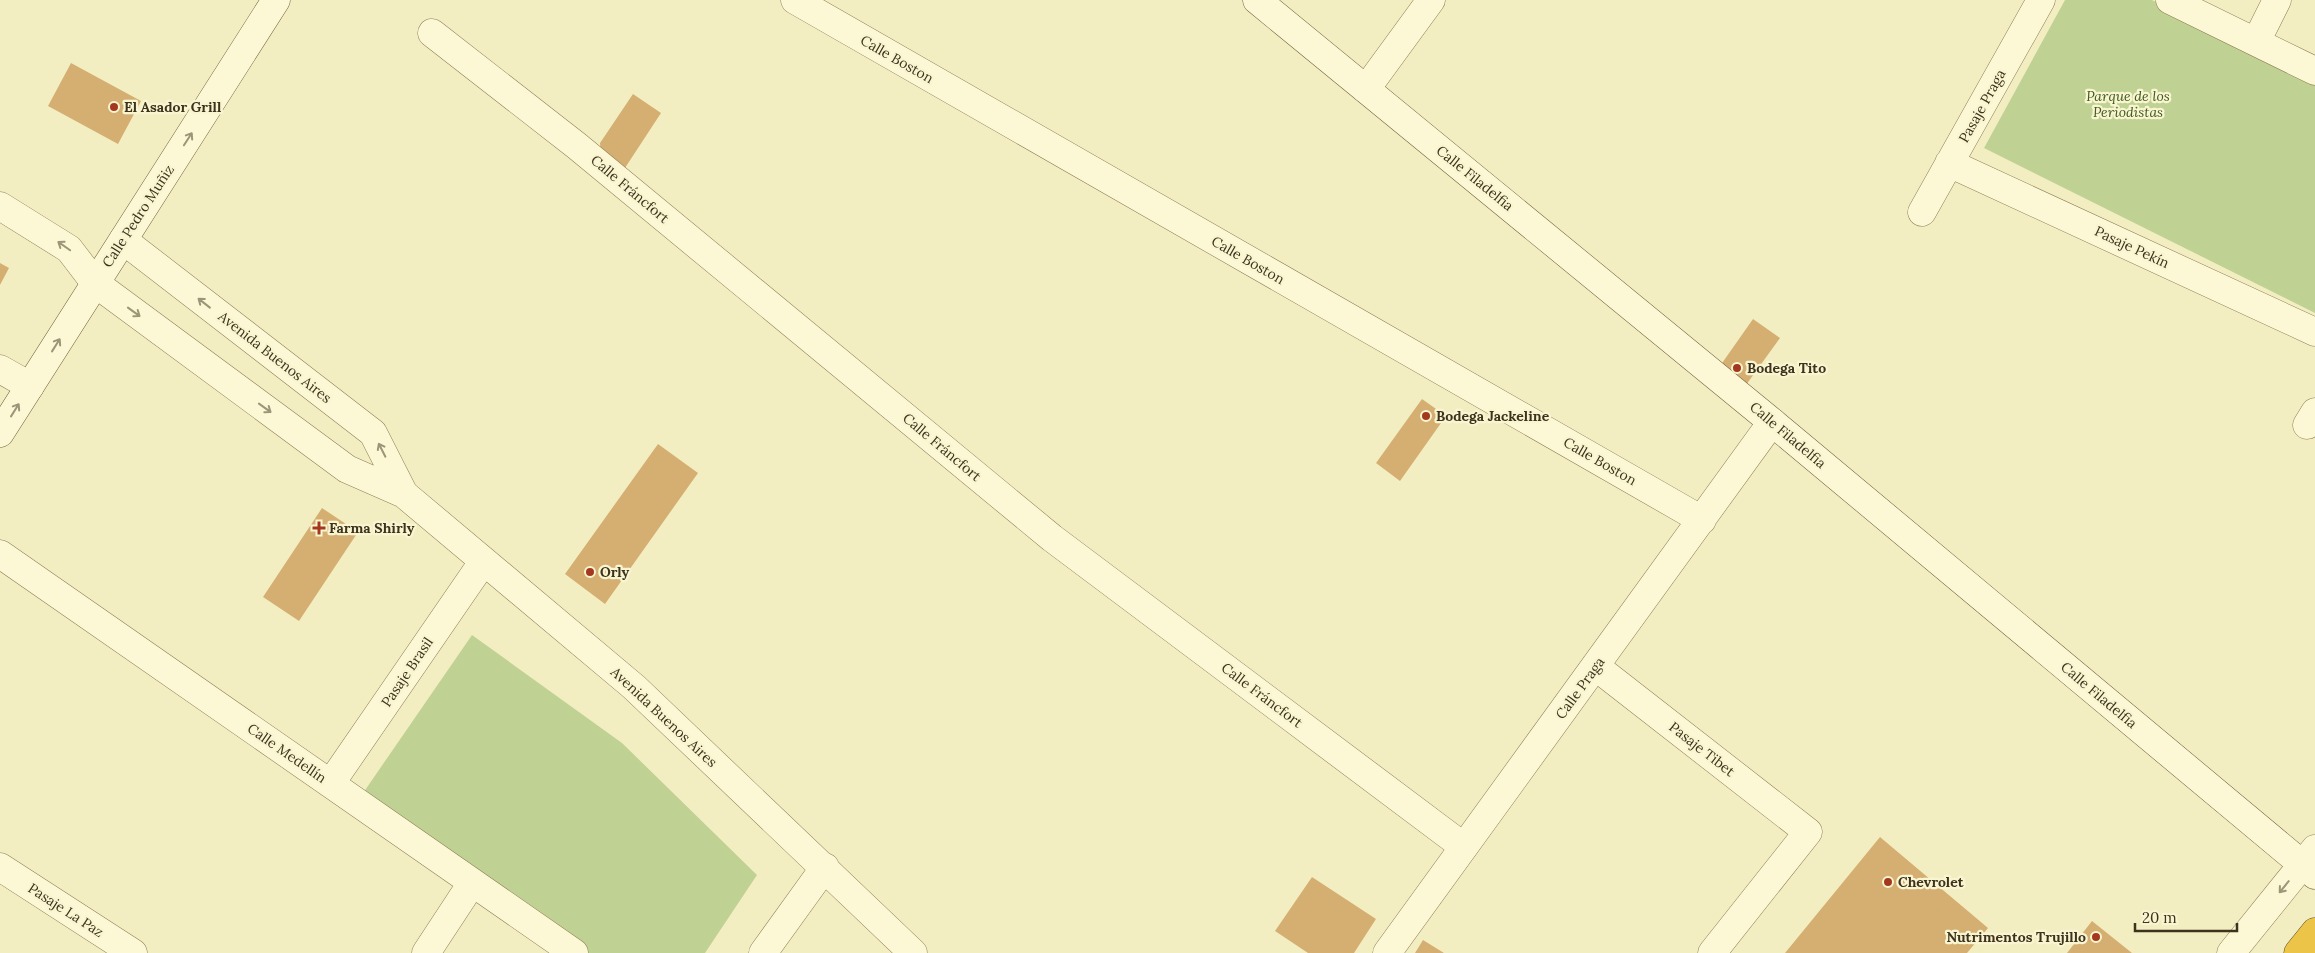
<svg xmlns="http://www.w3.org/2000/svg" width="2315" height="953" viewBox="0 0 2315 953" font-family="Lora,serif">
  <rect width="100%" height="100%" fill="#f3eec1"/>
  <path fill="#bfd293" d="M2065,0h87l163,82v231l-331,-165z
    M472,635l150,108 135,132 -52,78h-125l-219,-157z"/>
  <path fill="#d5af72" d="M71,63l70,38 -23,43 -70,-38z
    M633,94l28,19 -38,58 -22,-14 -1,-14z
    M0,263l9,5 -9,17z
    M1753,319l27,19 -34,47 -26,-19z
    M1422,399l24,17 -46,65 -24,-18z
    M658,444l40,29 -93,131 -40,-30z
    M322,508l36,24 -59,89 -36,-24z
    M1880,837l108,91 -21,25h-182z
    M1312,877l64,42 -22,34h-46l-33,-22z
    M2092,921l40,32h-65z
    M1423,940l21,13h-29z"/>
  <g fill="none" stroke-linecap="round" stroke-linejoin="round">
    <defs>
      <path id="street" d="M795,0l907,520
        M2170,0l145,71
        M432,33l145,113 475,392 412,309
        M2256,42l21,-42
        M1366,89l65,-89
        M1949,163l366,169
        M0,206l69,43 26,34 252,186 57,25 230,193 279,266
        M1922,212l119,-212
        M123,240l250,193 31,61
        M0,369l30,17
        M2307,425l8,-13
        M0,554l574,399
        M1595,666l213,166 -96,121
        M331,783l152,-221
        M0,867l133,86
        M426,953l46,-70
        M763,953l62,-86
        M1387,953l385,-531
        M2231,953l84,-104"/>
      <path id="secondary" d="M1257,0l515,422 543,453
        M0,433l276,-433"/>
      <path id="highway" d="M2298,953l17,-21"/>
    </defs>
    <use href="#street" stroke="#8f7f56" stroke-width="29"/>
    <use href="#secondary" stroke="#706039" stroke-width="29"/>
    <use href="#highway" stroke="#5c4b2b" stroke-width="29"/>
    <use href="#street" stroke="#fcf8d5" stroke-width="28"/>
    <use href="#secondary" stroke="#fcf8d5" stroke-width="28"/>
    <use href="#highway" stroke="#ebc448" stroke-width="28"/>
  </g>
  <defs><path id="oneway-shaft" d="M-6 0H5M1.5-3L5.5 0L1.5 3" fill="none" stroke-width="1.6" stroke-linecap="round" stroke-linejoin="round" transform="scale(1.25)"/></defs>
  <g stroke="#9c9578">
    <use href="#oneway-shaft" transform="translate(188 139) rotate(-57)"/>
    <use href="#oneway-shaft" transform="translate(64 246) rotate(-145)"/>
    <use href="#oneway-shaft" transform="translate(204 303) rotate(-142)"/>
    <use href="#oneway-shaft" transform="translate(134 312) rotate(36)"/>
    <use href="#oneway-shaft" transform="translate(56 345) rotate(-58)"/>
    <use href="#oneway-shaft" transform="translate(265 408) rotate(36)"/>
    <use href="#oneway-shaft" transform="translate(15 410) rotate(-58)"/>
    <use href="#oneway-shaft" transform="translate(382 450) rotate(-117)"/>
    <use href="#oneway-shaft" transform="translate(2284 887) rotate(129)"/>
  </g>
  <g fill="#a4381f" stroke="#f9f5d1" stroke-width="2">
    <circle cx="114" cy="107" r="5"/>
    <circle cx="1737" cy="368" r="5"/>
    <circle cx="1426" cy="416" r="5"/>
    <path d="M316.5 520.5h5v5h5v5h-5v5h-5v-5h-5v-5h5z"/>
    <circle cx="590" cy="572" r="5"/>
    <circle cx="1888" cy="882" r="5"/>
    <circle cx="2096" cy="937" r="5"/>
  </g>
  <g text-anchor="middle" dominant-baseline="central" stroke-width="4.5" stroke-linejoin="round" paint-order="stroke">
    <g font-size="14" fill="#3d321c" stroke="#f9f5d1">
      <text transform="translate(897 59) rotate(30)">Calle Boston</text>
      <text transform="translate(1982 106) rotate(-61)">Pasaje Praga</text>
      <text transform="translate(1475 178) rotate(39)">Calle Filadelfia</text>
      <text transform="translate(630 189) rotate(40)">Calle Fráncfort</text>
      <text transform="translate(138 216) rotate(-57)">Calle Pedro Muñiz</text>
      <text transform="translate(2132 247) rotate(25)">Pasaje Pekín</text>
      <text transform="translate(1248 260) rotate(30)">Calle Boston</text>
      <text transform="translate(275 357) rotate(38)">Avenida Buenos Aires</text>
      <text transform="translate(1788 435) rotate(40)">Calle Filadelfia</text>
      <text transform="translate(942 447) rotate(40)">Calle Fráncfort</text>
      <text transform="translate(1600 461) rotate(30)">Calle Boston</text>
      <text transform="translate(407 672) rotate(-56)">Pasaje Brasil</text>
      <text transform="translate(1580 688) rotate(-54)">Calle Praga</text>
      <text transform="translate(1262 695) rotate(37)">Calle Fráncfort</text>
      <text transform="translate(2099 695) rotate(40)">Calle Filadelfia</text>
      <text transform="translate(664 717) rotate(43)">Avenida Buenos Aires</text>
      <text transform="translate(1702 749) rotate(38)">Pasaje Tibet</text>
      <text transform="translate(287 753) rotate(35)">Calle Medellín</text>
      <text transform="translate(66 910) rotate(33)">Pasaje La Paz</text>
    </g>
    <g font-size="14" font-style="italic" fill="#415b20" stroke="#f9f5d1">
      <text x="2128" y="96">Parque de los<tspan x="2128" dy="16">Periodistas</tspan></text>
    </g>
    <g font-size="14" font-weight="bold" fill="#3d321c" stroke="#f9f5d1" text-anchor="start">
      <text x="124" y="107">El Asador Grill</text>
      <text x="1747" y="368">Bodega Tito</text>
      <text x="1436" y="416">Bodega Jackeline</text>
      <text x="329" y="528">Farma Shirly</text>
      <text x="600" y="572">Orly</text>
      <text x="1898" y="882">Chevrolet</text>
      <text x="2086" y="937" text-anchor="end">Nutrimentos Trujillo</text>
    </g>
  </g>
  <path d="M2135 923v8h102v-8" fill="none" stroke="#3d321c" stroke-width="2.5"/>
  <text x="2142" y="923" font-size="15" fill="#3d321c" stroke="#f9f5d1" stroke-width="4" paint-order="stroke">20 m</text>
</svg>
